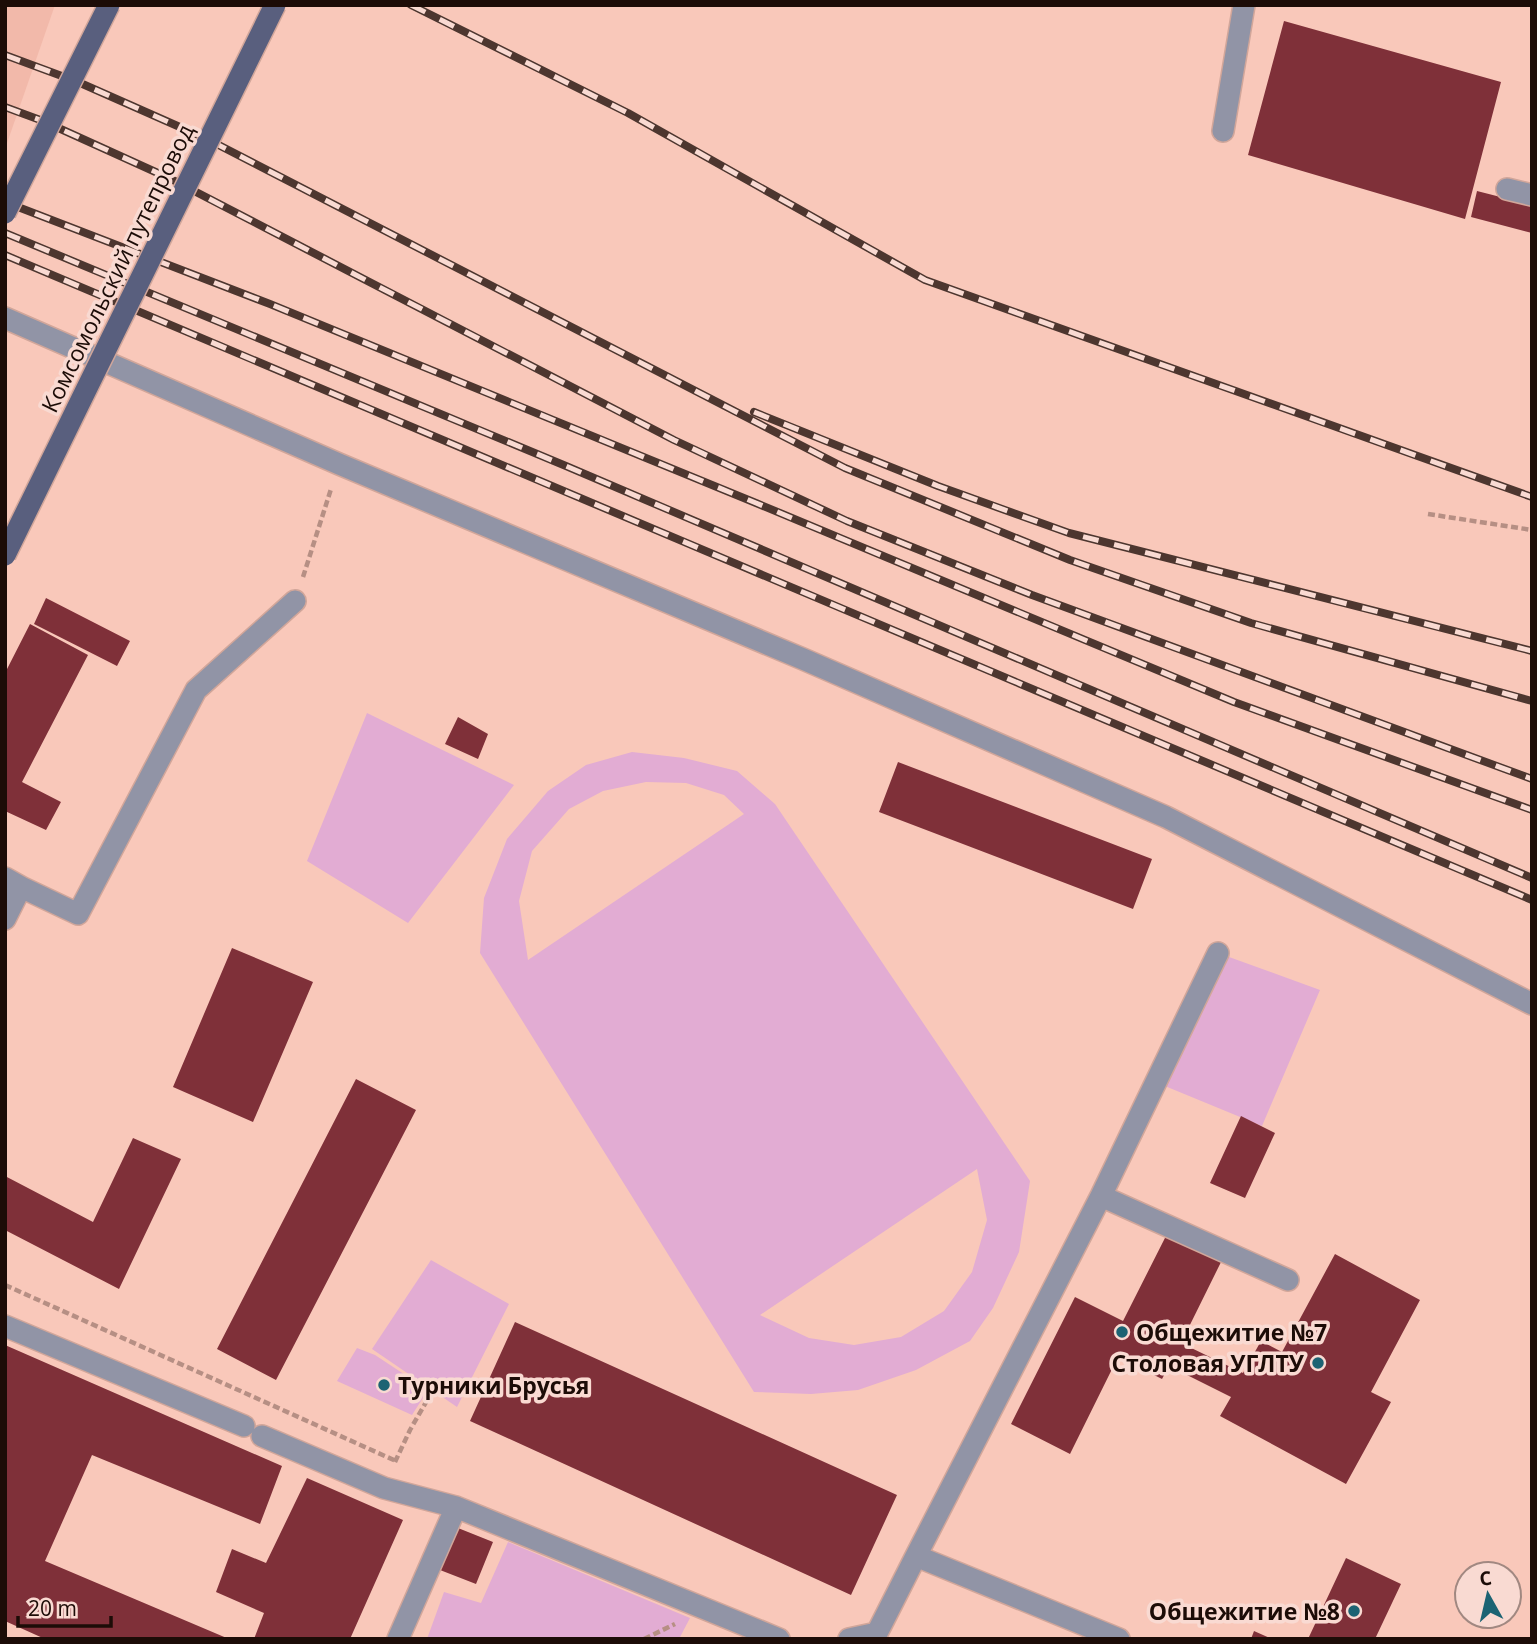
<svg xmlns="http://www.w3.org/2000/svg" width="1537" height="1644" viewBox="0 0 1537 1644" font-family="'Open Sans',sans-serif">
  <rect width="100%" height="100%" fill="#f9c8ba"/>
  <path fill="#f2b9aa" d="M5,5h50l-50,144z"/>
  <path fill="#e2acd3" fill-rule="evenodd" d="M367,713l147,72 -106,138 -101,-62z
    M632,752l52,6 53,13 38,33 255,377 -11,71 -26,56 -23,33 -54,29 -58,20 -47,4 -57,-2 -274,-439 4,-55 23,-59 41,-48 38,-26zM646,782l40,1 38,12 20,19 -216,146 -9,-59 13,-50 37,-42 34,-18zM977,1169l10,51 -15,52 -28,39 -43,26 -47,8 -45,-7 -49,-23z
    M1218,953l102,37 -58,136 -102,-42z
    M431,1260l78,44 -52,103 -85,-58z
    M357,1348l18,7 53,35 -16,25 -75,-34z
    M508,1542l182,76 -11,21h-252l17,-47 37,11z"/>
  <path fill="#7f3039" d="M1284,21l217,61 -36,137 -217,-64z
    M1477,191l55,14v28l-61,-16z
    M46,598l84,43 -13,25 -83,-42z
    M30,624l58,31 -66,127 39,20 -15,28 -41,-19v-138z
    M458,717l30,17 -10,25 -33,-15z
    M898,762l254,97 -19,50 -254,-97z
    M232,948l81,34 -60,140 -80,-35z
    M356,1079l60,31 -140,270 -59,-31z
    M1241,1116l34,17 -30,65 -35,-15z
    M133,1138l48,21 -62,130 -114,-59v-54l88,46z
    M1169,1230l54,28 -42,85 62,30 18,-32 21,11 53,-98 85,46 -49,92 20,10 -45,82 -126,-68 11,-19 -62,-31 -7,13 -44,-22 -48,97 -59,-30 64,-127 48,24z
    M515,1322l382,173 -46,100 -381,-174z
    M5,1345l277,121 -22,58 -168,-69 -47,106 184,78h-184l-40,-18z
    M307,1478l96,42 -53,119h-96l10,-26 -48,-21 16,-43 34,14z
    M458,1528l35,14 -17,42 -36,-14z
    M1346,1558l55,26 -26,55h-67z
    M1254,1631l18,8h-21z"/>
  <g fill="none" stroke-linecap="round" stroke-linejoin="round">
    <defs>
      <path id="minor" d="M1223,131l21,-126
        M1507,189l25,6
        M5,318l334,146 464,195 363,158 366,187
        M5,878l16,9 -16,32
        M21,887l57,27 118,-224 99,-89
        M1101,1196l187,84
        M5,1326l239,100
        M262,1436l122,52 72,19 323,132
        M916,1556l185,-360 117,-243
        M398,1639l58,-132
        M849,1639l28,-6 39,-77 203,83"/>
    </defs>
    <use href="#minor" stroke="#d1a69a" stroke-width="24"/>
    <path stroke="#b68f84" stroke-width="4.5" stroke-dasharray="7 3.5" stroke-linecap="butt" d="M1428,514l104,16
      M303,577l28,-88
      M5,1285l391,176
      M395,1462l15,-32 23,-40
      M644,1639l31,-15"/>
    <use href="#minor" stroke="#9194a6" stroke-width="21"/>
    <defs>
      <path id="rail" d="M411,5l217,108 297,167 607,217
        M5,55l73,27 129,57 638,329 225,92 181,63 281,78
        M5,107l38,14 128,58 503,261 173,81 185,74 500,184
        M5,202l265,102 486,199 478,199 298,108
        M5,233l561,233 966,412
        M5,255l1527,645
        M754,412l184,74 131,47 463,118"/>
    </defs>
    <use href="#rail" stroke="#4d362f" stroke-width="8"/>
    <use href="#rail" stroke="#f9dad2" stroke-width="5" stroke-dasharray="16" stroke-linecap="butt"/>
    <defs>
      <path id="major-bridge" d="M5,213l104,-208
        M5,555l270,-550"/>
    </defs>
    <use href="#major-bridge" stroke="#d1a69a" stroke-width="24" stroke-linecap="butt"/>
    <use href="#major-bridge" stroke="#595f7e" stroke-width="21"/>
  </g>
  <g fill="#1c6373" stroke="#f9dad2" stroke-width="2.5">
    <circle cx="1122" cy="1332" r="7"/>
    <circle cx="1318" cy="1363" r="7"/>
    <circle cx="384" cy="1385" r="7"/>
    <circle cx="1354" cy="1611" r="7"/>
  </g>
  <g text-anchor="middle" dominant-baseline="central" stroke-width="7" stroke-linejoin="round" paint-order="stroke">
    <g font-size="23" fill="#1c0c07" stroke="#f9dad2">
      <text transform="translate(117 268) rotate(-64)">Комсомольский путепровод</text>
    </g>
    <g font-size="23" font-weight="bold" fill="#1c0c07" stroke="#f9dad2" text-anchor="start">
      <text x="1136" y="1332">Общежитие №7</text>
      <text x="1304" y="1363" text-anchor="end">Столовая УГЛТУ</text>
      <text x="398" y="1385">Турники Брусья</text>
      <text x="1340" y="1611" text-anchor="end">Общежитие №8</text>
    </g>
  </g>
  <rect width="1537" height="1644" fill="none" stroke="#1c0c07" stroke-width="14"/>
  <g transform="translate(1488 1595) rotate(352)"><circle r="33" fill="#f9dad2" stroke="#a18881" stroke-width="2"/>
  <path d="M0-5L12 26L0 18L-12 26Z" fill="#1c6373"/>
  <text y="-10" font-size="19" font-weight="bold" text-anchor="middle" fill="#1c0c07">С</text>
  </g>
  <path d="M18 1616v10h93v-10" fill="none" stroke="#1c0c07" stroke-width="3.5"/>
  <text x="28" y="1616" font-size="21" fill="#1c0c07" stroke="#f9dad2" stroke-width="5" paint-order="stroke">20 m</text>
</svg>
